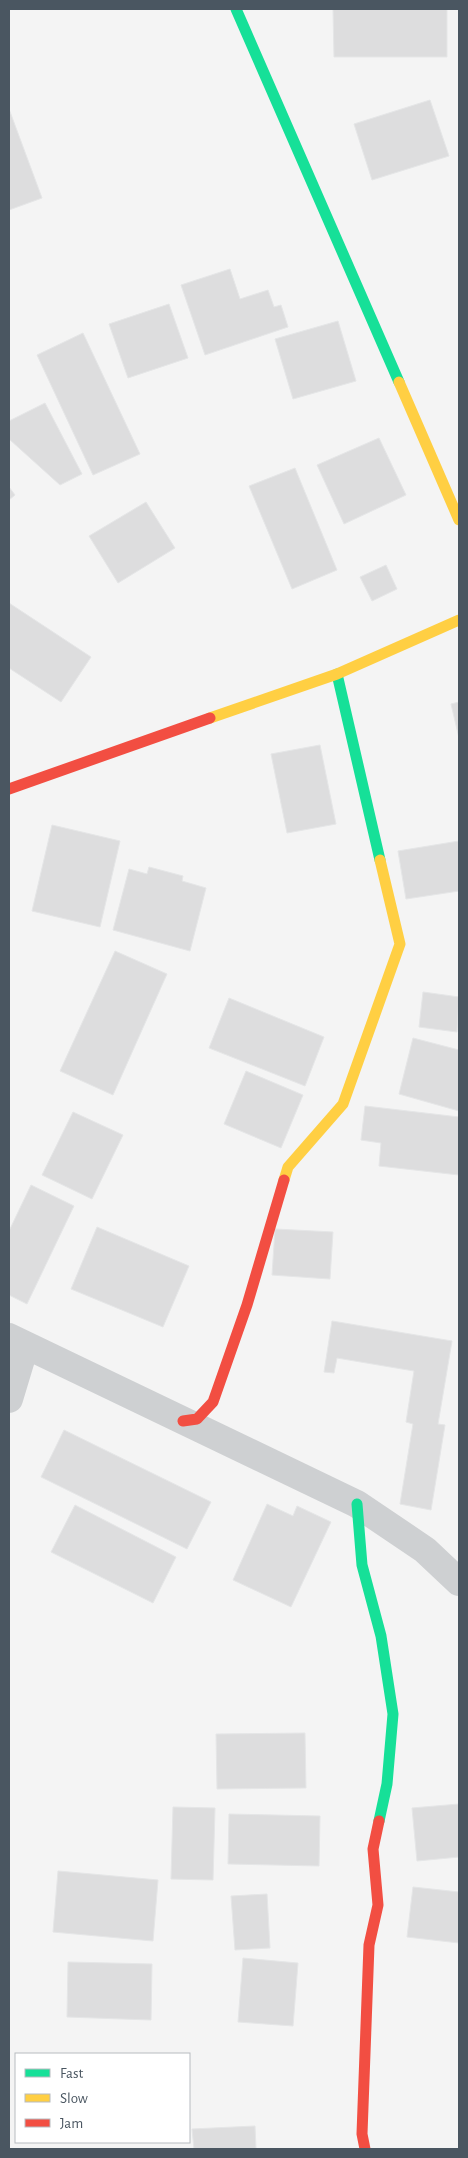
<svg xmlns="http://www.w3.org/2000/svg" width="468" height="2158" viewBox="0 0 468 2158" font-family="'Alegreya Sans',sans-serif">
  <rect width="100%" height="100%" fill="#f4f4f4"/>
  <path fill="#ddddde" stroke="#e5e6e7" d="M333,9h114v48h-113z
    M430,100l19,56 -77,24 -18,-56z
    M9,109l33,89 -33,12z
    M230,269l10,30 28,-9 6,17 7,-2 7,22 -83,28 -24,-70z
    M169,304l19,54 -60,20 -19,-54z
    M338,321l18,60 -63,18 -18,-60z
    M83,333l57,121 -47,21 -56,-120z
    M45,403l37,71 -22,11 -51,-46v-18z
    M379,438l27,57 -62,29 -27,-59z
    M295,468l42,102 -45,19 -43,-103z
    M9,487l6,8 -6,5z
    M146,502l29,46 -57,35 -29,-47z
    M386,565l11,24 -25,12 -12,-24z
    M9,603l82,54 -30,45 -52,-34z
    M459,702v36l-8,-34z
    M320,745l16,79 -49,9 -16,-79z
    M52,825l68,16 -20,86 -68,-16z
    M459,841v50l-53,8 -8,-48z
    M149,867l34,9 -1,5 24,7 -16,63 -77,-21 16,-61 18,5z
    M115,951l52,23 -54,121 -53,-24z
    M423,992l36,5 -2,35 -38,-5z
    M229,998l95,39 -19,49 -96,-38z
    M413,1038l46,12v61l-60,-17z
    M246,1071l57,24 -22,53 -57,-24z
    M365,1106l94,11v58l-80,-9 2,-23 -20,-3z
    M73,1112l50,23 -31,64 -50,-24z
    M31,1185l43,21 -47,98 -18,-9v-64z
    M97,1227l92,39 -26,61 -92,-38z
    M275,1229l58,3 -3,47 -58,-4z
    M332,1321l120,20 -14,83 7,1 -14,85 -31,-6 13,-80 -7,-2 8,-51 -77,-13 -3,15 -10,-1z
    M64,1430l147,72 -24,47 -146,-72z
    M267,1504l26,12 4,-10 34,16 -40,85 -58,-27z
    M75,1505l101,52 -23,46 -102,-51z
    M305,1733l1,55 -89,1 -1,-55z
    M459,1804v53l-42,4 -5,-53z
    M173,1807l42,1 -2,72 -42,-1z
    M229,1814l91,2 -1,50 -91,-2z
    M58,1871l100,9 -5,61 -100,-9z
    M413,1887l46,5v51l-52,-6z
    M267,1894l3,54 -35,2 -4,-54z
    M243,1958l55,5 -5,63 -55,-4z
    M68,1962l84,2 -1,56 -84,-3z
    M255,2126l1,23h-62l-2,-20z"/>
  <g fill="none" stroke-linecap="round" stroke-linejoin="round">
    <path stroke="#ced0d2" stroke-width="28" d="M9,1337l348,167 68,46 34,32
      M9,1399l16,-53"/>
    <path stroke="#16e098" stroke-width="11" d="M236,9l163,373
      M337,674l43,186
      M357,1504l5,61 19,71 12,78 -6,70 -8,37"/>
    <path stroke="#ffcf43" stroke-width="11" d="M399,382l60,138
      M210,718l127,-44 122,-54
      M284,1180l4,-13 55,-63 57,-160 -20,-84"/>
    <path stroke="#f24e42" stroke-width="11" d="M9,789l201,-71
      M183,1421l14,-2 16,-17 34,-97 37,-125
      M365,2149l-3,-15 7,-189 9,-40 -5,-56 6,-28"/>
  </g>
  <rect width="468" height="2158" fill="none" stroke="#4a5661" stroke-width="20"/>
  <rect x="15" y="2053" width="175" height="90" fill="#ffffff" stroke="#b7bbc0"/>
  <rect x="25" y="2069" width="25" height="8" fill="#16e098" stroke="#b7bbc0"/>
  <text x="60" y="2078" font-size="15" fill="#4a5661">Fast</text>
  <rect x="25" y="2094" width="25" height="8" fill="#ffcf43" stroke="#b7bbc0"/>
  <text x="60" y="2103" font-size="15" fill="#4a5661">Slow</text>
  <rect x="25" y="2119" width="25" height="8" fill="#f24e42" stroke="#b7bbc0"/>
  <text x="60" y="2128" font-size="15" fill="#4a5661">Jam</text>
</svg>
